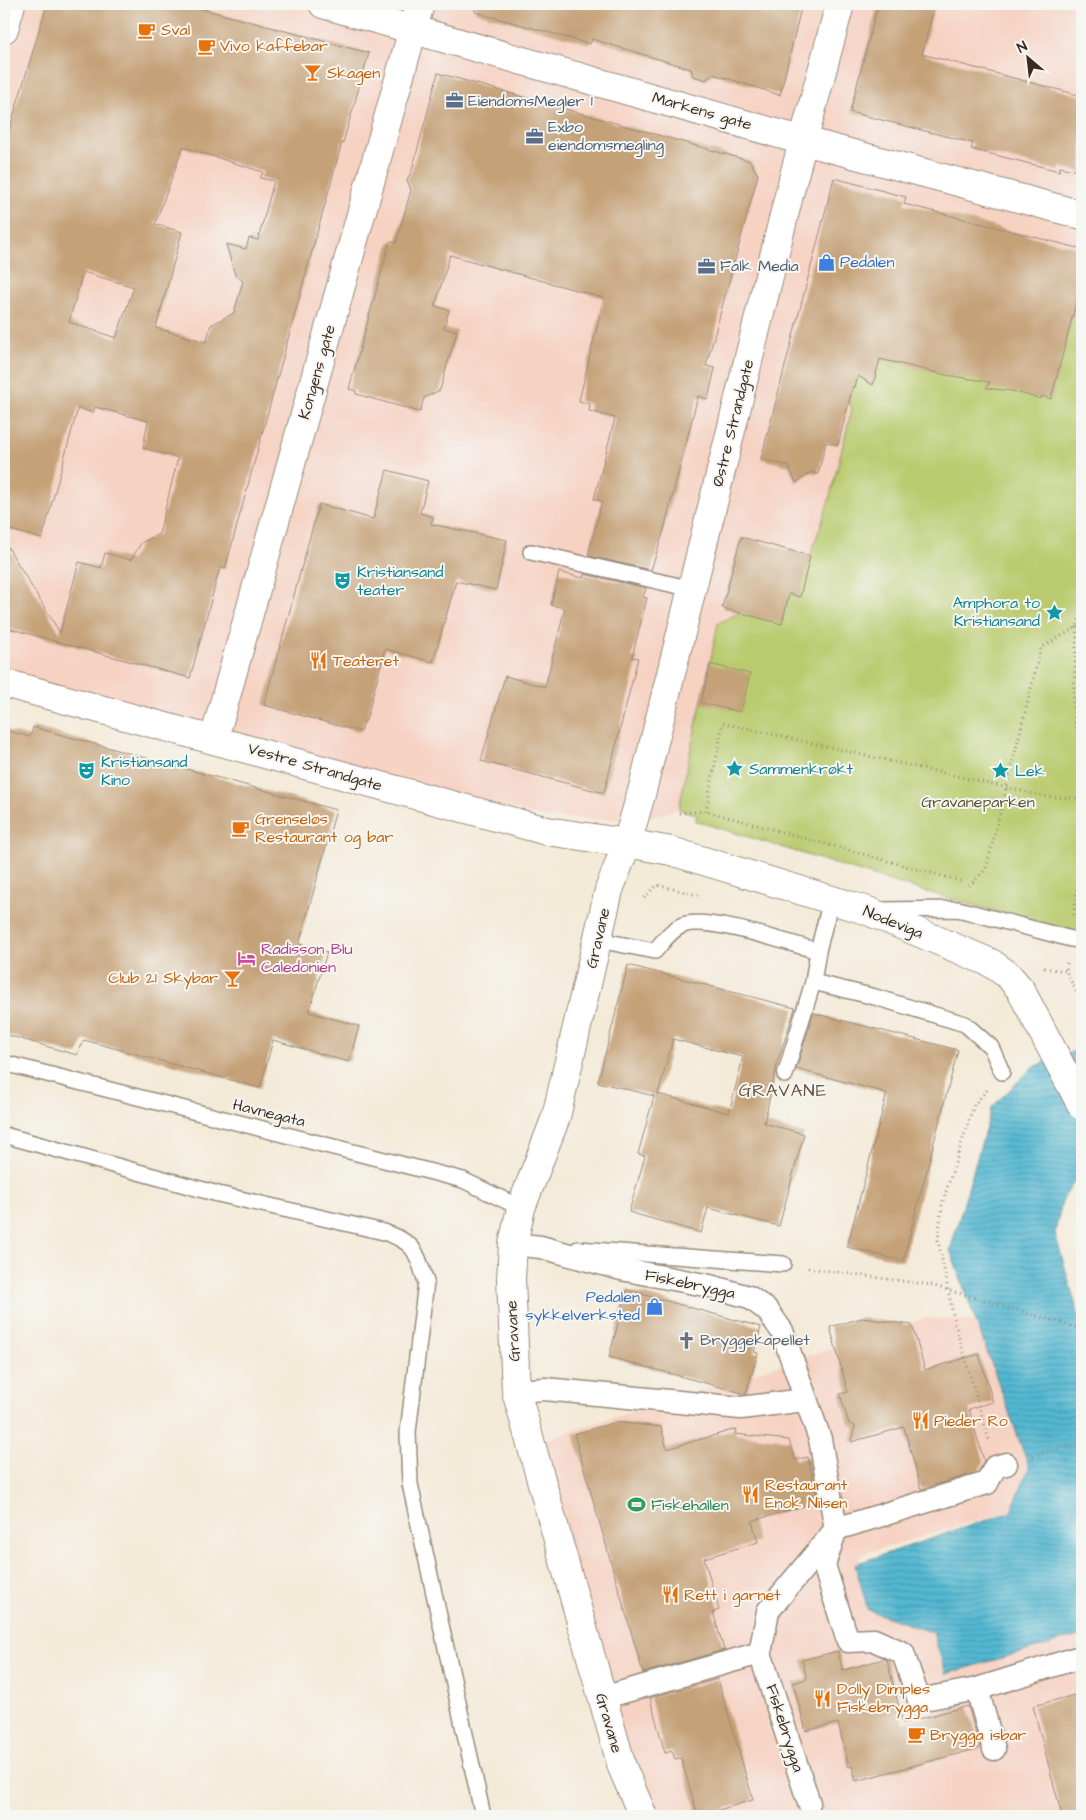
<svg xmlns="http://www.w3.org/2000/svg" width="1086" height="1820" viewBox="0 0 1086 1820" font-family="'Architects Daughter',sans-serif">
  <defs>
    <pattern id="water-rules" width="6" height="5" patternUnits="userSpaceOnUse" patternTransform="scale(1.25)"><rect width="6" height="5" fill="#53b8d2"/><path d="M0 2.5h6" fill="none" stroke="#4696aa"/></pattern>
  </defs>
  <rect width="100%" height="100%" fill="#f6f6f2"/>
  <filter id="ink" filterUnits="userSpaceOnUse"><feTurbulence type="fractalNoise" baseFrequency=".02" numOctaves="2"/><feDisplacementMap in="SourceGraphic" scale="10" xChannelSelector="R" yChannelSelector="G"/><feConvolveMatrix kernelMatrix="1 2 1 2 8 2 1 2 1" color-interpolation-filters="sRGB"/></filter>
  <filter id="wash" filterUnits="userSpaceOnUse"><feTurbulence type="fractalNoise" baseFrequency=".0096" numOctaves="4" result="noise"/><feDisplacementMap in="SourceGraphic" scale="20" xChannelSelector="R" yChannelSelector="G"/><feGaussianBlur stdDeviation="1.12" result="paint"/><feColorMatrix in="noise" values="0 0 0 0 0 0 0 0 0 0 0 0 0 0 0 0 0 1.4 0 .05"/><feComposite in="paint" operator="in"/></filter>
  <g filter="url(#wash)">
    <rect width="100%" height="100%" fill="#f4ead8"/>
    <path fill="#f6d2c3" d="M4,4h1078v277l-33,113 -215,-33 18,48 -24,95 -27,79 -100,126 -12,47 -10,53 -39,11 -95,-2 -541,-142z
      M926,1318l48,3 47,111 6,37 -16,42 -148,43 -6,10 12,46 16,-4 47,27 12,40 138,-38v181h-446l-109,-371z"/>
    <path fill="#b9cb6e" stroke="#7a7a46" d="M1082,281v675l-5,-25c-130,-28 -255,-73 -382,-110l2,-6 -18,-6c11,-62 27,-124 39,-186l83,-40 27,-79 24,-95 -19,-48 56,-1 160,34z"/>
    <path fill="url(#water-rules)" stroke="#477178" d="M1082,1048v121l-20,32 -7,32 27,94v308l-136,39 -13,-41 -65,-23 -13,-46 156,-52 18,-45 -79,-217 42,-143 41,-40z"/>
    <g id="blocks">
      <path fill="#c5a178" fill-rule="evenodd" d="M47,4h136l186,49 -26,90 -1,-1 -117,427 -5,-2 -30,111 -186,-51v-86l56,92 19,-71 22,6 4,-15 26,7 10,-17 18,-9 19,-76 -35,-10 5,-27 -53,-14 -2,6 -15,-5 -36,131 -38,-11v-380zM183,147l80,25 -3,6 14,3 -16,59 -9,-2 -3,11 -20,-5 9,31 8,6 -9,32 -23,12 -5,17 -50,-14 26,-96 -27,-8zM83,272l51,15 -18,51 -47,-16z
        M476,4h326l-22,91 -67,-21 -7,6 -13,-4 -2,-7 -99,-30 -2,5 -115,-32z
        M878,4h57l-13,50 160,42v76l-22,-5 -1,4 -88,-22 2,-6 -123,-31z
        M438,73l312,88 8,14 -52,191 9,2 -7,31 -10,-3 -35,137 -12,37 -63,-14 14,-55 -8,-2 21,-81 -26,-7 1,-7 -11,-3 25,-103 -154,-43 -15,51 14,4 -5,18 13,3 -17,59 -16,8 -4,14 -64,-18v-3l-7,-2 41,-148 6,2 15,-53 -4,-10 5,-10z
        M834,178l72,19 -2,7 178,45v31l-31,119 -9,-3 -1,3 -29,-8 -26,-3 4,-6 -44,-7 -66,-16 -7,26 -15,-9 -3,11 -2,-1 -15,59 -12,-3 -8,32 -7,-2 -15,11 -7,-17 -28,-7z
        M387,470l41,11 -8,32 13,4 -2,7 76,16 -11,50 -40,-9 -23,81 -48,-13 -19,72h-2l-3,11 -97,-27 55,-201 54,15z
        M741,537l69,19 -10,41 -11,-3 -7,30 -60,-16z
        M559,572l24,6 1,-4 62,14 -3,9 4,1 -15,59 6,1 -34,135 -123,-32 24,-85 40,11 20,-79 -14,-3z
        M710,664l40,10 -9,38 -40,-9z
        M33,727l303,83 -37,134 28,8 -18,60 50,14 -10,36 -76,-22 -13,48 -176,-48 -7,15 -73,-21v-304l26,7z
        M628,965l167,43 -18,56 -13,59 40,11 -25,92 -71,-18 -7,25 -72,-21 16,-56 -7,-2 16,-58 -56,-14zM673,1039l70,18 -14,56 -71,-19z
        M813,1013l145,37 -55,211 -56,-14 40,-154 -91,-24z
        M627,1290l134,37 -7,25 4,1 -12,41 -137,-37z
        M862,1318l50,7 13,45 54,-16 14,48 -24,7 15,52 -6,11 -57,17 -17,-62 -53,15 4,-16 -6,-2 -9,-30 8,-2 -18,-65z
        M616,1422l45,5 6,22 69,-20 -1,5 54,6 6,20 13,-3 10,45 -66,19 6,21 -54,16 15,52 -6,2 11,38 -81,23 -69,-239z
        M838,1651l5,19 41,-11 3,1 16,63 65,-17 12,42 -124,33 -4,-15 -3,1 -11,-44 -32,8 -13,-48 14,-4 -5,-19z
        M718,1679l35,121 -55,16 -17,-58 -6,1 -3,-8 -7,2 -15,-55z
        M1082,1693v123h-20l-29,-110z"/>
    </g>
  </g>
  <g filter="url(#ink)">
    <use href="#blocks" fill-opacity="0" stroke="#988a7b" stroke-width="1"/>
    <g fill="none" stroke-linecap="round" stroke-linejoin="round">
      <defs>
        <path id="service" d="M531,552l161,37
          M880,910l78,-1 113,30 11,1
          M598,940l57,11c8,-10 17,-22 28,-26 25,-9 106,18 135,26
          M813,982l62,15 90,27 26,23 11,25
          M4,1063l459,117 58,28
          M785,1075l28,-93 5,-31 13,-51
          M4,1135l214,59 166,38c32,11 32,19 42,50l-18,150 2,52 73,332
          M578,1249l205,15"/>
        <path id="pedestrian" d="M513,1244l28,3 80,22 89,17 39,11 18,13 15,21 38,108 16,90 -12,36 24,76 26,-1 29,13 16,47 58,-11 17,60
          M516,1391l29,-2 196,19 63,-8
          M977,1689l100,-31 5,3
          M602,1698l158,-45
          M809,1803l-49,-150 8,-42 68,-82 151,-46 8,-16 11,-3"/>
        <path id="minor" d="M323,4l481,137 278,74
          M214,739l206,-735
          M627,843l44,8 197,60 123,52 17,12 12,14"/>
        <path id="tertiary" d="M4,683l543,148 80,12
          M643,1816l-21,-49 -106,-376 -5,-112 2,-35 8,-36 35,-91 53,-227 18,-47 15,-52 151,-612 47,-175"/>
        <path id="primary" d="M4,29l7,-25"/>
      </defs>
      <use href="#service" stroke="#988a7b" stroke-width="18"/>
      <use href="#pedestrian" stroke="#988a7b" stroke-width="25"/>
      <use href="#minor" stroke="#988a7b" stroke-width="30"/>
      <use href="#tertiary" stroke="#988a7b" stroke-width="30"/>
      <use href="#primary" stroke="#988a7b" stroke-width="30"/>
      <path stroke="#988a7b" stroke-width="3" stroke-dasharray="1 4" stroke-linecap="butt" d="M1077,627l-4,80 9,55
        M706,811l17,-88 325,74 34,1
        M679,813l27,-2 258,71
        M969,886l17,-17 55,-221 36,-21 5,-15
        M644,898l13,-13 45,11
        M1074,915l8,-67
        M1067,963l-1,8 16,32
        M1044,968l22,3
        M987,1090l-13,15 -32,99 -4,36 17,84 34,116
        M808,1268l123,17
        M1033,1456l49,-14"/>
      <use href="#service" stroke="#fff" stroke-width="15"/>
      <use href="#pedestrian" stroke="#fff" stroke-width="22"/>
      <use href="#minor" stroke="#fff" stroke-width="28"/>
      <use href="#tertiary" stroke="#fff" stroke-width="28"/>
      <use href="#primary" stroke="#fff" stroke-width="28"/>
      <defs>
        <path id="minor-bridge" d="M1020,989l62,117"/>
      </defs>
      <use href="#minor-bridge" stroke="#988a7b" stroke-width="30" stroke-linecap="butt"/>
      <path stroke="#988a7b" stroke-width="3" stroke-dasharray="1 4" stroke-linecap="butt" d="M931,1285l151,44"/>
      <use href="#minor-bridge" stroke="#fff" stroke-width="28"/>
    </g>
  </g>
  <defs>
    <symbol id="cafe-bare" viewBox="-9 -9 18 18"><path d="M-5.5-4.5H6V0H3Q3 3.5 0 3.5H-2.5Q-5.5 3.5-5.5 0ZM3-3.2v2h1.7v-2ZM-6 4.5H4V6H-6Z" fill="#e8710a" stroke="#f6f6f2" stroke-width="2.5" paint-order="stroke"/></symbol>
    <symbol id="bar-bare" viewBox="-9 -9 18 18"><path d="M-6-5H6L.8 .8V4.5H3.5V6h-7V4.5H-.8V.8Z" fill="#e8710a" stroke="#f6f6f2" stroke-width="2.5" paint-order="stroke"/></symbol>
    <symbol id="office-bare" viewBox="-9 -9 18 18"><path d="M-6-3h4V-5.5h4V-3h4V5H-6ZM-1-4.5V-3h2v-1.5ZM-6 0V1H6V0Z" fill="#5c6f8a" stroke="#f6f6f2" stroke-width="2.5" paint-order="stroke"/></symbol>
    <symbol id="shop-bare" viewBox="-9 -9 18 18"><path d="M-5-2.5h2.3a2.7 3.5 0 0 1 5.4 0H5L5.5 6h-11ZM-1.5-2.5h3a1.5 2.3 0 0 0-3 0Z" fill="#3f7fe0" stroke="#f6f6f2" stroke-width="2.5" paint-order="stroke"/></symbol>
    <symbol id="theatre-bare" viewBox="-9 -9 18 18"><path d="M-5-5.5Q0-4 5-5.5V0Q5 5 0 6Q-5 5-5 0ZM-3.3-2.5H-1v1.5H-3.3ZM1-2.5H3.3v1.5H1ZM-2.8 1Q0 5.5 2.8 1Z" fill="#0f9aa8" stroke="#f6f6f2" stroke-width="2.5" paint-order="stroke"/></symbol>
    <symbol id="sight-bare" viewBox="-9 -9 18 18"><path d="M0-6L1.8-2.2L6-1.7L2.9 1.2L3.7 5.4L0 3.3L-3.7 5.4L-2.9 1.2L-6-1.7L-1.8-2.2Z" fill="#0f9aa8" stroke="#f6f6f2" stroke-width="2.5" paint-order="stroke"/></symbol>
    <symbol id="restaurant-bare" viewBox="-9 -9 18 18"><path d="M-5-6h1v4h1v-4h1v4h1v-4h1v5L-1.5 .5V6h-2V.5L-5-1ZM5-6V6H3V1.5H1.5Q1.5-4 5-6Z" fill="#e8710a" stroke="#f6f6f2" stroke-width="2.5" paint-order="stroke"/></symbol>
    <symbol id="hotel-bare" viewBox="-9 -9 18 18"><path d="M-6-4.5h1.5V1H6V5H4.5V3h-9V5H-6ZM-4 0a1.8 1.8 0 1 1 3.6 0ZM.5 0V-2.5h3Q6-2.5 6 0Z" fill="#d1479c" stroke="#f6f6f2" stroke-width="2.5" paint-order="stroke"/></symbol>
    <symbol id="church-bare" viewBox="-9 -9 18 18"><path d="M-1.2-6h2.4v3.5h3.3v2.4h-3.3V6h-2.4V-.1h-3.3v-2.4h3.3Z" fill="#6b7280" stroke="#f6f6f2" stroke-width="2.5" paint-order="stroke"/></symbol>
    <symbol id="stadium-bare" viewBox="-9 -9 18 18"><path d="M0-5a6.5 5 0 1 0 0 10a6.5 5 0 1 0 0-10ZM-3.5-1.8h7v3.6h-7Z" fill="#2e9e5b" stroke="#f6f6f2" stroke-width="2.5" paint-order="stroke"/></symbol>
  </defs>
  <g fill-rule="evenodd">
    <use href="#cafe-bare" x="134" y="18" width="25" height="25"/>
    <use href="#cafe-bare" x="194" y="34" width="25" height="25"/>
    <use href="#bar-bare" x="300" y="60" width="25" height="25"/>
    <use href="#office-bare" x="442" y="88" width="25" height="25"/>
    <use href="#office-bare" x="522" y="124" width="25" height="25"/>
    <use href="#shop-bare" x="814" y="250" width="25" height="25"/>
    <use href="#office-bare" x="694" y="254" width="25" height="25"/>
    <use href="#theatre-bare" x="330" y="568" width="25" height="25"/>
    <use href="#sight-bare" x="1042" y="600" width="25" height="25"/>
    <use href="#restaurant-bare" x="306" y="648" width="25" height="25"/>
    <use href="#sight-bare" x="722" y="756" width="25" height="25"/>
    <use href="#theatre-bare" x="74" y="758" width="25" height="25"/>
    <use href="#sight-bare" x="988" y="758" width="25" height="25"/>
    <use href="#cafe-bare" x="228" y="816" width="25" height="25"/>
    <use href="#hotel-bare" x="234" y="946" width="25" height="25"/>
    <use href="#bar-bare" x="220" y="966" width="25" height="25"/>
    <use href="#shop-bare" x="642" y="1294" width="25" height="25"/>
    <use href="#church-bare" x="674" y="1328" width="25" height="25"/>
    <use href="#restaurant-bare" x="908" y="1408" width="25" height="25"/>
    <use href="#restaurant-bare" x="738" y="1482" width="25" height="25"/>
    <use href="#stadium-bare" x="624" y="1492" width="25" height="25"/>
    <use href="#restaurant-bare" x="658" y="1582" width="25" height="25"/>
    <use href="#restaurant-bare" x="810" y="1686" width="25" height="25"/>
    <use href="#cafe-bare" x="904" y="1722" width="25" height="25"/>
  </g>
  <g text-anchor="middle" dominant-baseline="central" stroke-width="4" stroke-linejoin="round" paint-order="stroke">
    <g font-size="16" fill="#c56008" stroke="#f6f6f2" text-anchor="start">
      <text x="161" y="30">Sval</text>
      <text x="220" y="46">Vivo kaffebar</text>
      <text x="327" y="73">Skagen</text>
      <text x="333" y="661">Teateret</text>
      <text x="255" y="819">Grenseløs<tspan x="255" dy="18">Restaurant og bar</tspan></text>
      <text x="218" y="978" text-anchor="end">Club 21 Skybar</text>
      <text x="934" y="1421">Pieder Ro</text>
      <text x="765" y="1485">Restaurant<tspan x="765" dy="18">Enok Nilsen</tspan></text>
      <text x="684" y="1595">Rett i garnet</text>
      <text x="837" y="1689">Dolly Dimples<tspan x="837" dy="18">Fiskebrygga</tspan></text>
      <text x="930" y="1735">Brygga isbar</text>
    </g>
    <g font-size="16" fill="#4e5e75" stroke="#f6f6f2" text-anchor="start">
      <text x="468" y="101">EiendomsMegler 1</text>
      <text x="548" y="127">Exbo<tspan x="548" dy="18">eiendomsmegling</tspan></text>
      <text x="720" y="266">Falk Media</text>
    </g>
    <g font-size="16" fill="#3b2a1e" stroke="#f6f6f2">
      <text transform="translate(702 111) rotate(16)">Markens gate</text>
      <text transform="translate(317 372) rotate(-74)">Kongens gate</text>
      <text transform="translate(733 423) rotate(-76)">Østre Strandgate</text>
      <text transform="translate(315 767) rotate(16)">Vestre Strandgate</text>
      <text transform="translate(893 922) rotate(22)">Nodeviga</text>
      <text transform="translate(598 938) rotate(-77)">Gravane</text>
      <text transform="translate(269 1113) rotate(14)">Havnegata</text>
      <text transform="translate(690 1284) rotate(12)">Fiskebrygga</text>
      <text transform="translate(513 1331) rotate(-93)">Gravane</text>
      <text transform="translate(609 1723) rotate(74)">Gravane</text>
      <text transform="translate(785 1728) rotate(72)">Fiskebrygga</text>
    </g>
    <g font-size="16" fill="#366cbe" stroke="#f6f6f2" text-anchor="start">
      <text x="840" y="262">Pedalen</text>
      <text x="640" y="1297" text-anchor="end">Pedalen<tspan x="640" dy="18">sykkelverksted</tspan></text>
    </g>
    <g font-size="16" fill="#0d838f" stroke="#f6f6f2" text-anchor="start">
      <text x="357" y="572">Kristiansand<tspan x="357" dy="18">teater</tspan></text>
      <text x="1040" y="603" text-anchor="end">Amphora to<tspan x="1040" dy="18">Kristiansand</tspan></text>
      <text x="101" y="762">Kristiansand<tspan x="101" dy="18">Kino</tspan></text>
      <text x="749" y="769">Sammenkrøkt</text>
      <text x="1015" y="771">Lek</text>
    </g>
    <g font-size="16" fill="#5a5232" stroke="#f6f6f2">
      <text x="978" y="802">Gravaneparken</text>
    </g>
    <g font-size="16" fill="#b23c85" stroke="#f6f6f2" text-anchor="start">
      <text x="261" y="949">Radisson Blu<tspan x="261" dy="18">Caledonien</tspan></text>
    </g>
    <g font-size="16" fill="#5b616d" stroke="#f6f6f2" text-anchor="start">
      <text x="700" y="1340">Bryggekapellet</text>
    </g>
    <g font-size="16" fill="#27864d" stroke="#f6f6f2" text-anchor="start">
      <text x="651" y="1505">Fiskehallen</text>
    </g>
    <g font-size="18" letter-spacing="1" fill="#6b543e" stroke="#f6f6f2">
      <text x="783" y="1090">GRAVANE</text>
    </g>
  </g>
  <rect width="1086" height="1820" fill="none" stroke="#f6f6f2" stroke-width="20"/>
  <g transform="translate(1028 58) rotate(332)" stroke="#f6f6f2" stroke-width="4" paint-order="stroke">
  <path d="M0-4L9 19L0 12L-9 19Z" fill="#3b2a1e"/>
  <text y="-8" font-size="14" font-weight="bold" text-anchor="middle" fill="#3b2a1e">N</text>
  </g>
</svg>
